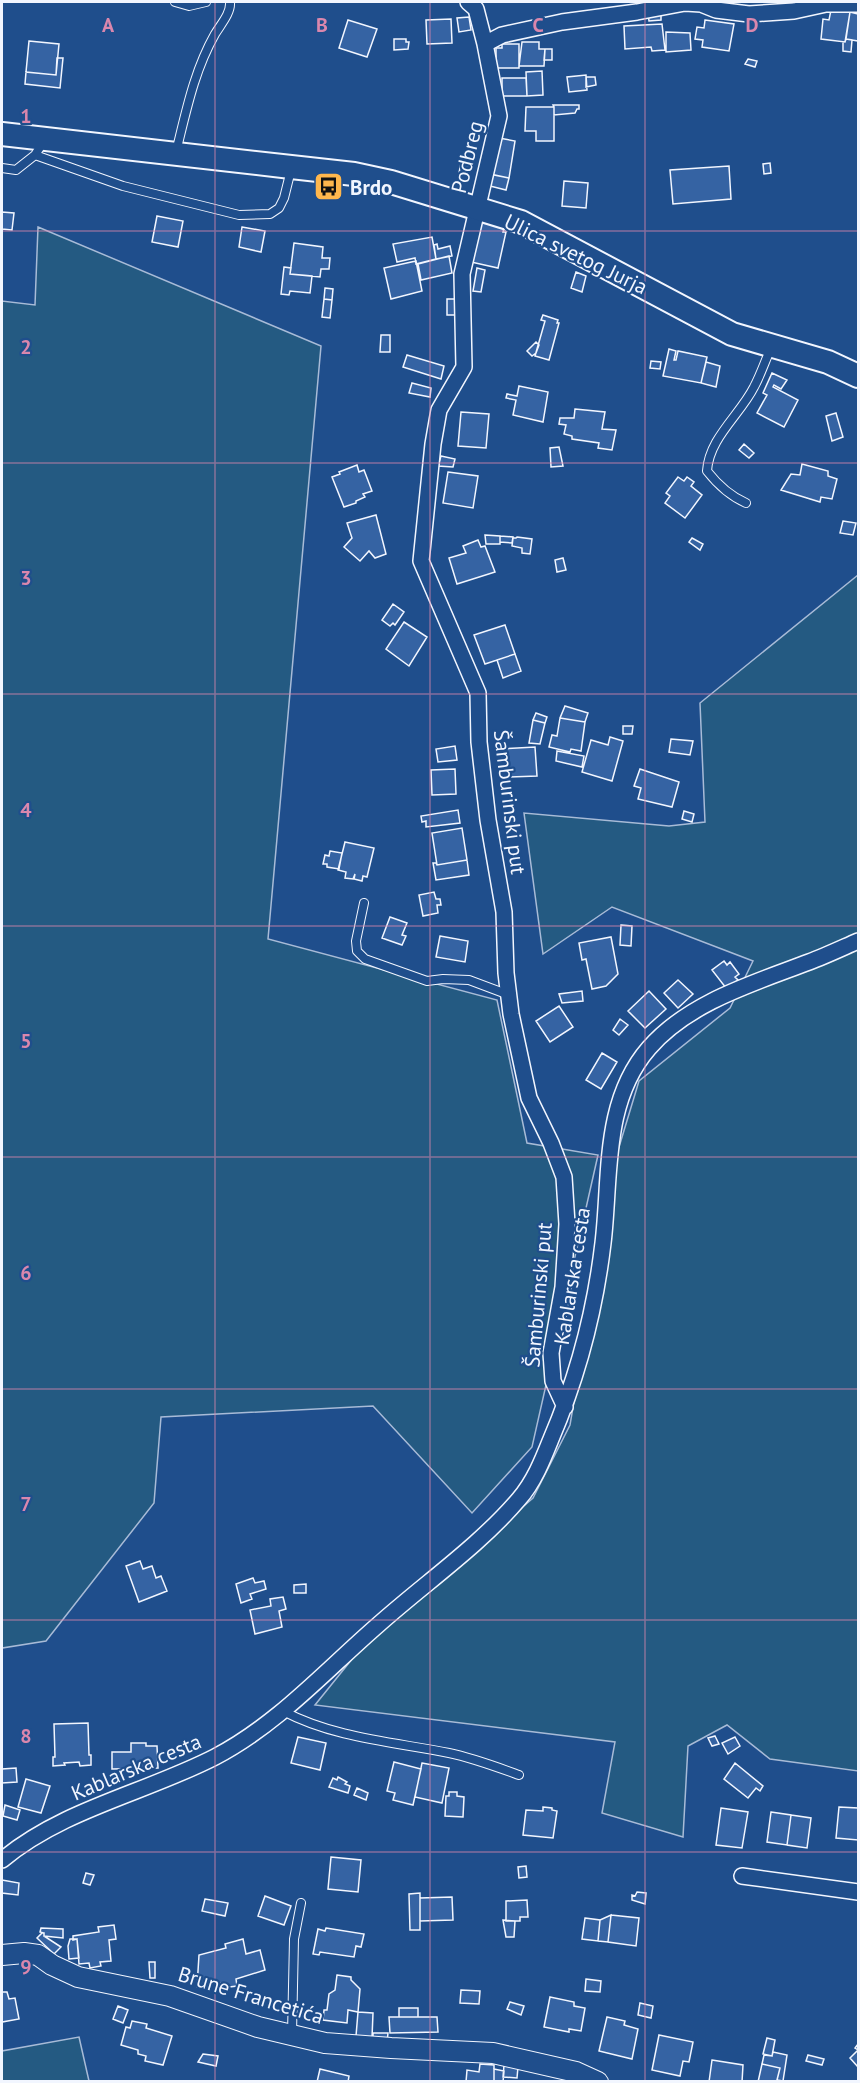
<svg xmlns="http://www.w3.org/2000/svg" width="860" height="2083" viewBox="0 0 860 2083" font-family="'PT Sans',sans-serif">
  <rect width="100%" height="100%" fill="#1f4e8c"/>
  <path fill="#245a82" stroke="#a8bbd7" stroke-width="1.5" d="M38,227l283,119 -53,593 229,61 30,143 71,12 -66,292 -60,66 -99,-107 -212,11 -7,86 -108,138 -44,7v-1347l33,4z
    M858,575v1196l-88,-12 -43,-34 -39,21 -5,91 -81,-24 13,-71 -300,-37 50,-62 168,-145 37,-73 46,-268 23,-76 91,-73 23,-47 -141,-54 -69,47 -19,-141 145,13 36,-4 -5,-119z
    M79,2037l10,44h-87v-30z"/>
  <path fill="#3563a3" stroke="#f2f6ff" stroke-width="1.5" d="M831,10l19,2 -5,30 -24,-3 2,-20 6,1z
    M661,11v9l-12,1 -1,-8z
    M850,12l8,2v27l-12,-2z
    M469,17l2,13 -12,2 -2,-14z
    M451,19l1,24 -25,1 -1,-24z
    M348,20l29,9 -10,28 -28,-9z
    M705,20l29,4 -5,27 -27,-4 1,-7 -8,-1 2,-12 7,1z
    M662,24l3,26 -13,1 -1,-4 -26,2 -1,-23z
    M666,32l24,1 1,17 -25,2z
    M394,39h12v3h3l-1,7 -14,1z
    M846,39l6,1 -1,12 -8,-1v-9h2z
    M29,41l30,3 -3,31 -30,-3z
    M522,42h17v7h6l-1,17h-25z
    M502,44h17v24h-23v-20h6z
    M545,49h7v11h-8z
    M57,58h6l-3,30 -35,-4 1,-12 30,3z
    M748,59l9,2 -2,6 -10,-3z
    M542,71l1,24 -16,1 -1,-24z
    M586,75l1,15 -18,2 -2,-15z
    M586,77h9l1,8 -10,2z
    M502,78h24l1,18h-25z
    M553,105h26v4h-2l-2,4 -21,2v-8z
    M526,107h28v34h-18v-10h-11z
    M499,138l16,3 -6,37 -19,-4z
    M461,163l10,2 -2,10 -10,-2z
    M770,163l1,10 -7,1 -1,-10z
    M729,166l2,33 -58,5 -3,-34z
    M489,174l20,4 -3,12 -20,-5z
    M564,181l24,2 -2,25 -24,-2z
    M2,212l12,1 -2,17 -10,-1z
    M157,216l26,5 -5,26 -26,-5z
    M484,222l20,6 -1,4h3l-8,36 -27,-6 10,-38z
    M242,227l23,4 -4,21 -22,-5z
    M432,237l4,22 -20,5 -1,-6 -18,4 -4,-18z
    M294,243l29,4 -1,11h8l-1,11h-8l-1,8 -30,-3z
    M437,244l1,5 12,-3 2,10 -16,3 -2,-14z
    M449,256l3,17 -31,7 -3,-16z
    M416,261l6,30 -31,8 -7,-31z
    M284,267l7,1 -1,6 22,2 -2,17 -20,-2 -1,4 -8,-1z
    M477,268l8,2 -4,22 -8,-1z
    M576,272l10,4 -4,16 -11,-4z
    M325,288l8,1 -1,11 -8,-1z
    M324,299l8,1 -2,18 -8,-1z
    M447,299h9l-1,16h-8z
    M543,315l15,5 -1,3h2l-10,37 -14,-4 10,-35 -4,-1z
    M381,335h9v17h-10z
    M536,342l3,3 -3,8 -4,3 -5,-5z
    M669,349l7,2 -2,9h2l2,-9 29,6 -6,26 -38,-7z
    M407,355l37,11 -3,13 -38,-12z
    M651,361l10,1 -1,7 -10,-1z
    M706,362l14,4 -4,21 -15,-4z
    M772,373l15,7 -6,9 -7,-4 -1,2 25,13 -14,27 -27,-14 10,-18 -4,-2z
    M412,383l19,5 -1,9 -21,-4z
    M519,386l29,6 -5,30 -30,-7 3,-15 -10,-2 1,-4 10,2z
    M575,409l30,3 -3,17 14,1 -4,20 -14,-2 1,-5 -27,-4v-3l-8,-2 2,-9 -7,-1 1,-6h14z
    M461,412l28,2 -3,34 -28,-2z
    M836,413l7,24 -11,4 -6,-25z
    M744,444l10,9 -5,5 -10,-8z
    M559,447l4,19 -12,1 -1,-19z
    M441,456l14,3 -2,8 -15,-1z
    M802,464l26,7v5l9,3 -5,20 -11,-2 -1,5 -39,-12 10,-16 9,1z
    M357,465l2,7 5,-2 8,21 -9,3 2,3 -9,4v2l-12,4 -12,-30 8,-3 -1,-2z
    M448,472l30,4 -5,32 -30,-5z
    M678,477l6,4 3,-4 7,5 -3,4 11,9 -17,23 -20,-15 5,-7 -4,-3z
    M376,515l10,39 -11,4 -6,-7 -9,10 -16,-14 8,-9 -5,-15z
    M843,521l13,2 -3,12 -13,-2z
    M485,535l15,1v8h-14z
    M500,536l13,1 -1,6 -12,-1z
    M517,537l15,2 -2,15 -8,-1v-5l-10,-2 1,-8h3z
    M692,538l11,6 -3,6 -11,-8z
    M478,540l3,7 4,-1 10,26 -38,12 -8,-26 17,-5 -3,-7z
    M563,558l3,12 -9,2 -2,-12z
    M393,604l11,8 -9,13 -2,-2 -3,3 -8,-6z
    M404,622l23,15 -18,29 -23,-17z
    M505,625l10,29 -30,10 -11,-29z
    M515,654l6,17 -18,7 -6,-18z
    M565,706l23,7 -3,9 -25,-4z
    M536,713l11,4 -2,6 -12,-3z
    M560,718l25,4 -4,29 -10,-2 -1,3 -21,-5 3,-12 5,1z
    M533,720l12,3 -5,21 -11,-1z
    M623,726h10l-1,8h-9z
    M610,737l13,4 -11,40 -30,-9 9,-32 17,5z
    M671,739l22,2 -3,14 -21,-3z
    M455,746l2,14 -19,2 -2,-13z
    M535,747l2,29 -27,1 -1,-13 -6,1 -2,-16z
    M557,751l27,5 -2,11 -26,-6z
    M455,769l1,25 -24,1 -1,-25z
    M640,769l39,13 -7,25 -34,-8 3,-11 -7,-2z
    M458,810l2,13 -34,4v-6l-4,1 -1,-6z
    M684,811l10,3 -2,8 -10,-3z
    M462,828l5,32 -30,5 -5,-32z
    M345,842l29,6 -7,29 -4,-1 -1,5 -8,-2 1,-5 -2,5 -8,-1 1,-6 -8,-2z
    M330,851l12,2 -3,16 -12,-2v-3h-4l2,-9 4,1z
    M467,860l2,15 -33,5 -3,-17h3l1,2z
    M434,892l2,7h4l1,6h-4l1,8 -15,3 -4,-21z
    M390,917l17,6 -5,12 4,1 -4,9 -20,-7z
    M621,925l11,1 -1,20 -11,-1z
    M440,936l28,5 -3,21 -29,-5z
    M611,937l7,37 -12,12 -14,3 -6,-30 -4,1 -3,-17z
    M724,961l3,4 3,-3 9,12 -4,3 3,3 -12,8 -14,-18z
    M678,980l15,14 -15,14 -14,-15z
    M582,991l1,10 -21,2 -3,-9z
    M649,991l17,18 -21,19 -17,-17z
    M559,1006l14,21 -23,15 -14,-21z
    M620,1019l8,6 -9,10 -6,-5z
    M602,1053l15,9 -16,27 -15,-9z
    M140,1561l3,8 9,-3 4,12 5,-2 6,15 -28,11 -13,-36z
    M253,1578l2,5 9,-2 2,8 -16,5 2,5 -11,4 -5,-19z
    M306,1584v9h-12v-8z
    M283,1597l3,12 -7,2 3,16 -27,7 -5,-24 21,-4 -1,-7z
    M88,1723l1,32h2v10l-11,1 -1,-4 -15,1 1,2 -12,1v-9h2l-1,-33z
    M715,1736l4,8 -7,2 -4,-8z
    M298,1737l28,6 -6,27 -29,-7z
    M735,1737l5,9 -12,8 -6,-11z
    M131,1743h15v3h11l1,22 -46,1v-17h19z
    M394,1762l27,7 -8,36 -20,-5 2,-7 -8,-2z
    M422,1763l27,5 -7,35 -27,-6z
    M735,1763l28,23 -3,5 -4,-3 -8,10 -24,-19z
    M16,1768l1,14 -15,1v-14z
    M338,1777l9,5 -2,2 5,2 -2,7 -19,-6 4,-9 4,2z
    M26,1779l24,7 -9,27 -23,-6z
    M357,1788l11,5 -2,7 -12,-5z
    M449,1792h8v4l7,1 -1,20 -18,-1 1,-20h3z
    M5,1805l15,5 -3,10 -14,-4z
    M543,1807l9,1v2l5,1 -4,27 -30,-3 3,-25 17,1z
    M839,1807l19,1v32l-22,-2z
    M721,1808l27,4 -6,36 -26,-3z
    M771,1812l20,3 -4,30 -20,-3z
    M791,1815l20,3 -4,30 -20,-3z
    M331,1857l30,3 -3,32 -30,-3z
    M526,1866l1,11 -8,1 -1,-11z
    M86,1873l8,2 -4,10 -7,-2z
    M2,1880l17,3 -1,12 -16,-2z
    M637,1892l9,1 -1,11 -13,-4v-5l3,1z
    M420,1893v37h-10l-1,-36z
    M265,1896l26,10 -7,19 -26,-9z
    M452,1897l1,23 -33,1v-23z
    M205,1899l23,4 -3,13 -23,-5z
    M527,1900l1,17h-8v4h-14v-20z
    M611,1915l28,3 -3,28 -28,-4z
    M611,1915l-3,27 -10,-1 2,-21z
    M585,1918l15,2 -2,21 -16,-2z
    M503,1920l12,1 -1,16h-8z
    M114,1925l2,14 -7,1 2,21 -11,1 1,4 -11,2 -1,-5 -10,1 -2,-25 -4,1v-4l26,-4 -1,-5z
    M41,1928l22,1v9l-19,-2v-3l-4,-1z
    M326,1928l38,6 -3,13 -5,-1 -2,11 -34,-5 -1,3 -6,-1 5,-25 7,2z
    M42,1933h2v3l17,11 -7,7 -17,-16z
    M70,1939h7l2,19 -10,1 -1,-13z
    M243,1939l3,15 14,-4 5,20 -29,9 1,7 -16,2 -1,-5 -5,2 -1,-3 -17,5 2,-32 27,-7 -1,-4z
    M149,1962h6v16h-5z
    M337,1975l14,2v3l9,9 -2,23 -10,-2 -1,13 -24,-3 1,-10h3l2,-16 6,-4z
    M586,1979l15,2 -1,11 -15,-1z
    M461,1990l19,1 -1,13 -19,-1z
    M2,1992h5l2,7 6,-1 4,21 -17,3z
    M550,1997l24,5v4l11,2 -4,23 -12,-2v3l-25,-5z
    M510,2002l14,4 -3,9 -14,-6z
    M640,2003l13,3 -2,12 -13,-3z
    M118,2006l10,4 -5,13 -10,-4z
    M399,2008h19v9h-19z
    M358,2012l15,1 -1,25 -16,-2z
    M389,2017h48l1,15 -48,1z
    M607,2017l18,4 -1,4 14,4 -6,30 -33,-8z
    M132,2021l15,3 -1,4 26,8 -9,29 -18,-4 1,-5 -8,-2v-4l-17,-5 5,-18 4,1z
    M373,2033h15l-1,9h-14z
    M659,2035l34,7 -4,20 -6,-1 -3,15 -28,-6z
    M767,2038l8,2 -3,16 -9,-2z
    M858,2044v23l-8,-9 8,-8 -3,-2z
    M773,2052l14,3 -4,26 -6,-1 3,-12 -18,-4 2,-9 8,1z
    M203,2054l15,2 -2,10 -18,-4z
    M808,2055l16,4 -2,6 -16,-4z
    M712,2060l31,5 -1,17h-33z
    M480,2064l14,1v17h-28l1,-12 12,2z
    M762,2064l18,4 -3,12 10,2h-29z
    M504,2065l14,2 -1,11 -14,-1z
    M320,2069l29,7 -1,6h-31z
    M494,2069l10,2 -1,11h-9z"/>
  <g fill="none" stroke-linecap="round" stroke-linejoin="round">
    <defs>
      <path id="service" d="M175,2l14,4 17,-4
        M176,152c10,-40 18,-81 39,-118 6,-10 16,-21 15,-32
        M35,155l88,31 116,29 31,-1 9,-6 5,-10 7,-28
        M2,168l14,2 19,-15 9,-14
        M746,503c-16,-7 -28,-18 -39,-32 2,-33 33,-56 47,-84 7,-13 11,-26 17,-39
        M364,903l-8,38 1,10 8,8 62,22 16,-2 26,1 40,15
        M283,1711c51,27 111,31 166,42 24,5 48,14 70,22
        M292,2034l2,-95 7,-36"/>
      <path id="minor" d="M468,2l8,7 9,35 14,72 -37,158 2,93 -25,43 -6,34 -12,117 57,132 1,49 9,78 16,92 2,61 5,41 18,84 22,45 13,34 3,47 -4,63 -12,66 2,28 12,26
        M485,44l17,-9 60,-13 75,-10 48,-9 16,1 15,6 33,4 45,-3 32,-7h32
        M2,1860c61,-51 143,-67 213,-103 63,-33 110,-86 163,-132 47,-42 101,-79 141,-126 15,-17 24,-40 32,-60 27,-63 44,-128 52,-196 8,-66 -1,-141 46,-195 40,-46 105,-65 160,-86 16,-6 33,-14 49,-21
        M742,1876l116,16"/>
      <path id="tertiary" d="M2,1955l22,-2 14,2 14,10 26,12 92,19 88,31 67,16 66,5 102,5 83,19 22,10"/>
      <path id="secondary" d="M2,134l289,33 63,7 37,8 130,40 211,112 96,28 30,14"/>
    </defs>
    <use href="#service" stroke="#f2f6ff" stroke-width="10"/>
    <use href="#minor" stroke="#f2f6ff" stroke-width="18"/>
    <use href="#tertiary" stroke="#f2f6ff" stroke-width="22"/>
    <use href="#secondary" stroke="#f2f6ff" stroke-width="26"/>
    <use href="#service" stroke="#1f4e8c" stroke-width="8"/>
    <use href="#minor" stroke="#1f4e8c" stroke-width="15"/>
    <use href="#tertiary" stroke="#1f4e8c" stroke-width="20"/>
    <use href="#secondary" stroke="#1f4e8c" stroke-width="22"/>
  </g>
  <path fill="none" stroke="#da87ad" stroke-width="1.5" stroke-opacity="0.55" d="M215,2v2080M430,2v2080M645,2v2080M2,231h856M2,463h856M2,694h856M2,926h856M2,1157h856M2,1389h856M2,1620h856M2,1852h856"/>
  <defs>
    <symbol id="bus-square" viewBox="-11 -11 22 22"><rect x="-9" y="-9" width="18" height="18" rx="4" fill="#ffb74d" stroke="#1f4e8c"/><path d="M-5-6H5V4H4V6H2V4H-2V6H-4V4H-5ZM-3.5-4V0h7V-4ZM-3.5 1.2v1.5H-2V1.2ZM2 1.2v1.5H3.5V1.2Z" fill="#111"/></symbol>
  </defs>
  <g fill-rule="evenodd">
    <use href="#bus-square" x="312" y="170" width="33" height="33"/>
  </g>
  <g text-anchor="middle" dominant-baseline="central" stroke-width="4.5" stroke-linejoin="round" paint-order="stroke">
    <g font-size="21" fill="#f2f6ff" stroke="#1f4e8c">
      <text transform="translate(467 157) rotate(-76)">Podbreg</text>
      <text transform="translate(576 254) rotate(26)">Ulica svetog Jurja</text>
      <text transform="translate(510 802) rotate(83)">Šamburinski put</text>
      <text transform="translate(572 1276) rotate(-81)">Kablarska cesta</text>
      <text transform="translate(538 1295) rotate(-85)">Šamburinski put</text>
      <text transform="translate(136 1767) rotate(-23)">Kablarska cesta</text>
      <text transform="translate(251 1995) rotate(17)">Brune Francetića</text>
    </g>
    <g font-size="21" font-weight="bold" fill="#f2f6ff" stroke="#1f4e8c" text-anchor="start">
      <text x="350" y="187">Brdo</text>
    </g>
  </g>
  <g font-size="20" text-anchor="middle" font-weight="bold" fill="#da87ad" stroke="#1f4e8c" stroke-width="4.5" stroke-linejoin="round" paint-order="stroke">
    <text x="108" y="32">A</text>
    <text x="322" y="32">B</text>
    <text x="538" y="32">C</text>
    <text x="752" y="32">D</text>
    <text x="26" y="123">1</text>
    <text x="26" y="354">2</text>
    <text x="26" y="585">3</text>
    <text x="26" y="817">4</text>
    <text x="26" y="1048">5</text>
    <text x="26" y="1280">6</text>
    <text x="26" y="1511">7</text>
    <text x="26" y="1743">8</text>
    <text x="26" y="1974">9</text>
  </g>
  <rect width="860" height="2083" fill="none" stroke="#f2f6ff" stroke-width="6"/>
</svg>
